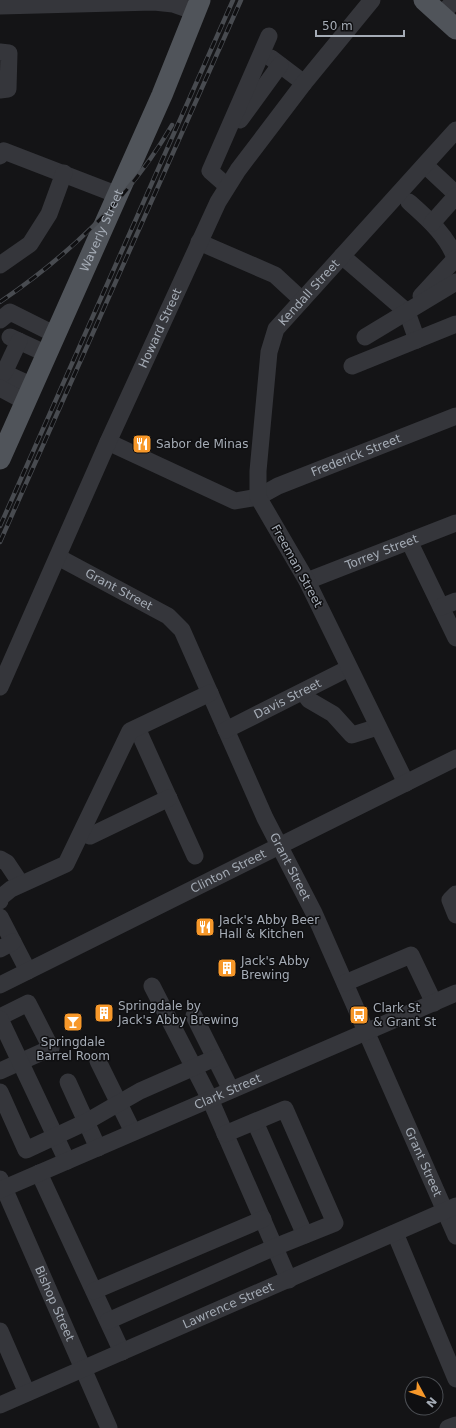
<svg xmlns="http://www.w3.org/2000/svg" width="456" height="1428" viewBox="0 0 456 1428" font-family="'DejaVu Sans',sans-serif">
  <rect width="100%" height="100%" fill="#141416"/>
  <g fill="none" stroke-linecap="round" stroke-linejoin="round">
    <g stroke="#35363b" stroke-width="17">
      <path d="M0,6l154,-4 19,2 23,8"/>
      <path d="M441,15l14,-15"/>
      <path d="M0,52l9,1 -1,36 -8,1"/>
      <path d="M271,58l33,25"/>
      <path d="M240,120l40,-55"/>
      <path d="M0,156l4,-5 114,44"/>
      <path d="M425,165l31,29"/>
      <path d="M227,186l-17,-15 59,-135"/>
      <path d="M409,202c18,16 40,35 47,59"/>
      <path d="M432,223l24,-27"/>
      <path d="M199,242l76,33 27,25"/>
      <path d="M342,256l65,56 10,28"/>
      <path d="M0,265l30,-21 19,-30 15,-41"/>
      <path d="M421,296l35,-38"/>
      <path d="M0,320l10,-8 46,23"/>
      <path d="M10,337l37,17"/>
      <path d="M365,337l91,-55"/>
      <path d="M352,366l104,-42"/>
      <path d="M0,371l33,15"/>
      <path d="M4,373l15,-32"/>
      <path d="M0,388l26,14"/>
      <path id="s1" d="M108,442l127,59 23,-4 20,-11 178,-70"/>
      <path d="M409,541l47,97"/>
      <path id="s2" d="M58,557l110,59 14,14 83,188 49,95 142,323"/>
      <path id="s3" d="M307,581l149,-58"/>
      <path d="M441,607l15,-6"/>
      <path id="s4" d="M0,687l108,-245 110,-240 20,-32 66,-87 68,-83"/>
      <path d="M303,692l6,8 24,14 19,21 26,-8"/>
      <path d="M137,728l58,128"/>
      <path id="s5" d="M226,730l123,-62"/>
      <path id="s6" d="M406,783l-99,-202 -49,-84v-26l11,-119 7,-23 180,-199"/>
      <path d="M82,833l8,3 79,-38"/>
      <path d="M0,859l7,4 14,21"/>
      <path d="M456,894l-6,6 6,15"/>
      <path d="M0,901v-3l11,-9 55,-25 64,-133 80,-38"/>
      <path d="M0,917l28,54"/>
      <path d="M0,949l13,-7"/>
      <path d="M345,983l66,-28 23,48"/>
      <path id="s7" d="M0,985l456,-227"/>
      <path d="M152,986l58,113 79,181"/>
      <path d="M194,1016l37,74"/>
      <path d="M0,1017l28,-14 23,45 -51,23"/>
      <path d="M0,1019l67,142"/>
      <path d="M98,1061l35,71"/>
      <path d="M68,1082l30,66"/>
      <path d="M0,1092l26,58 60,-28 54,-31 75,-33"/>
      <path d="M255,1122l50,113"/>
      <path d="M39,1173l83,179"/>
      <path id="s8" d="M0,1179l109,249"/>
      <path id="s9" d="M0,1190l456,-197"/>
      <path d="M395,1233l61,146"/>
      <path d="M94,1291l169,-72"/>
      <path d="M108,1321l167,-74 60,-24 -50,-114 -60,25"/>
      <path d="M0,1331l27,62"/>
      <path id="s10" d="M0,1405l456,-199"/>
      <path d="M448,1428l8,-3"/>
    </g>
    <g stroke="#50545a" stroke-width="21">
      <path d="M424,0l32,29"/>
      <path id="s11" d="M0,459l162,-364 38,-95"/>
    </g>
    <defs>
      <path id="rail" d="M0,302c69,-47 130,-104 172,-177
        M0,526l233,-526
        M0,542l241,-542"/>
    </defs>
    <use href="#rail" stroke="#484b50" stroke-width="4.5"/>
    <use href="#rail" stroke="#0f0f11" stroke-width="3" stroke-dasharray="9" stroke-linecap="butt"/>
  </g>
  <defs>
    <symbol id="restaurant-square" viewBox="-11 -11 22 22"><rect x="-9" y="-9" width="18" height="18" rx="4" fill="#f7982a" stroke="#0f0f11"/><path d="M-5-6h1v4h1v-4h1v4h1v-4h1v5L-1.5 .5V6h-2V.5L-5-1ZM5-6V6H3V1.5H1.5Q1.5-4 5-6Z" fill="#fff"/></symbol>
    <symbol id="building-square" viewBox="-11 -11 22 22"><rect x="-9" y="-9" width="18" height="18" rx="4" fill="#f7982a" stroke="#0f0f11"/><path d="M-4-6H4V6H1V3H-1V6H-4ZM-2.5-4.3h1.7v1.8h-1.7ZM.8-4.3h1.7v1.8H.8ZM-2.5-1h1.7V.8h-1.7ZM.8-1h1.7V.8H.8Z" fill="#fff"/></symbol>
    <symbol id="bus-square" viewBox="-11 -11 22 22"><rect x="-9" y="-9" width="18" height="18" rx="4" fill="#f7982a" stroke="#0f0f11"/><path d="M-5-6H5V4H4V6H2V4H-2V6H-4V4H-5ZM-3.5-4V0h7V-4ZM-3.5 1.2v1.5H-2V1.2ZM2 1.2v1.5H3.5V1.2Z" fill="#fff"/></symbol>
    <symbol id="bar-square" viewBox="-11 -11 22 22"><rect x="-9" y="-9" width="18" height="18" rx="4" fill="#f7982a" stroke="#0f0f11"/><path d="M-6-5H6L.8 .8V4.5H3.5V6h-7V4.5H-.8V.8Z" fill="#fff"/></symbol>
  </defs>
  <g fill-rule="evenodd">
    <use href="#restaurant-square" x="131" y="433" width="22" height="22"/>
    <use href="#restaurant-square" x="194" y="916" width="22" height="22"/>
    <use href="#building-square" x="216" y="957" width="22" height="22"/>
    <use href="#building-square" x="93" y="1002" width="22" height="22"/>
    <use href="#bus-square" x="348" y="1004" width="22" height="22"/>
    <use href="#bar-square" x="62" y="1011" width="22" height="22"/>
  </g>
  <g text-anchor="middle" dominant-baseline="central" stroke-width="3" stroke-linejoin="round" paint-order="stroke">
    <g font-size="12" fill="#a5acb6" stroke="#0f0f11">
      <text stroke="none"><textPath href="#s11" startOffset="250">Waverly Street</textPath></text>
      <text stroke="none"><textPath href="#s6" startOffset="541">Kendall Street</textPath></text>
      <text stroke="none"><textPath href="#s4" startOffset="393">Howard Street</textPath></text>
      <text stroke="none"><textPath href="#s1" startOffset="270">Frederick Street</textPath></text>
      <text stroke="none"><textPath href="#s3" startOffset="80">Torrey Street</textPath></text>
      <text transform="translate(297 566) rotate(61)">Freeman Street</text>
      <text stroke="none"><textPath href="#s2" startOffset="69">Grant Street</textPath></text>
      <text stroke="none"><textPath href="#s5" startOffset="69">Davis Street</textPath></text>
      <text stroke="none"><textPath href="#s2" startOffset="405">Grant Street</textPath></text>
      <text stroke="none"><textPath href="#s7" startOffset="255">Clinton Street</textPath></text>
      <text stroke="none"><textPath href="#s9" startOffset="248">Clark Street</textPath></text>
      <text stroke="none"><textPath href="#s2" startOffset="729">Grant Street</textPath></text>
      <text stroke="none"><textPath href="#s8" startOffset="136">Bishop Street</textPath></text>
      <text stroke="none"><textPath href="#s10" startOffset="249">Lawrence Street</textPath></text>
    </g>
    <g font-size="12" fill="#a5acb6" stroke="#0f0f11" text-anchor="start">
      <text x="156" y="444">Sabor de Minas</text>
      <text x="219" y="920">Jack's Abby Beer<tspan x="219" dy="14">Hall &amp; Kitchen</tspan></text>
      <text x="241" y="961">Jack's Abby<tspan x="241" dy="14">Brewing</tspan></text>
      <text x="118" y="1006">Springdale by<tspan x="118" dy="14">Jack's Abby Brewing</tspan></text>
      <text x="373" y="1008">Clark St<tspan x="373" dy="14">&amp; Grant St</tspan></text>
      <text x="73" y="1042" text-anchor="middle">Springdale<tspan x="73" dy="14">Barrel Room</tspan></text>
    </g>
  </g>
  <g transform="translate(424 1396) rotate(130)"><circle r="19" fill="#0f0f11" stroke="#4b4e53"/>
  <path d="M0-3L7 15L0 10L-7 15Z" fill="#f7982a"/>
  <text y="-6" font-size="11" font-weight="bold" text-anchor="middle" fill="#a5acb6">N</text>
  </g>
  <path d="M316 30v6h88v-6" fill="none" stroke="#a5acb6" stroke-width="2"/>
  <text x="322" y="30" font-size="12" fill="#a5acb6" stroke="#0f0f11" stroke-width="3" paint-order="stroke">50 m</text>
</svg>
